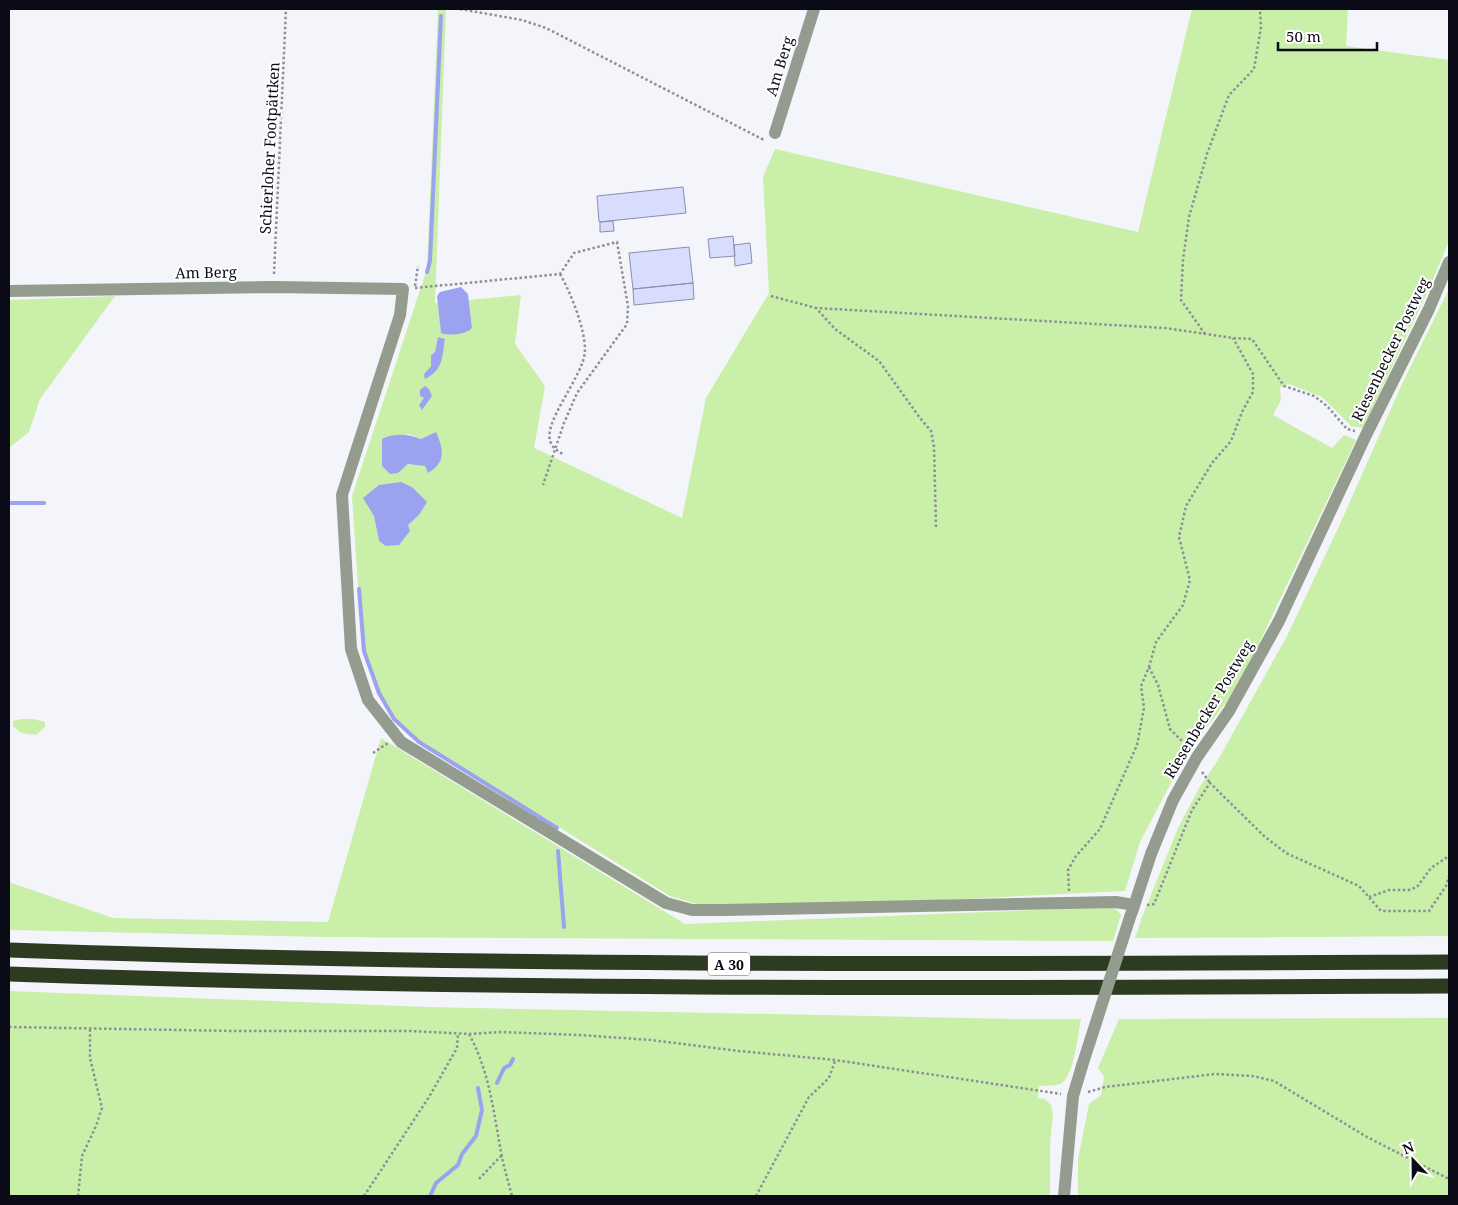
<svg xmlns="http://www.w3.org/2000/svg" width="1458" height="1205" viewBox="0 0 1458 1205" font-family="'Noto Serif',serif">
  <rect width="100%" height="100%" fill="#f4f5fb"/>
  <path fill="#c9efa9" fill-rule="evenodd" d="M438,9h8l-11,294h3l3,29c8,4 25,3 31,-4l-3,-28 52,-5 -6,49 30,42 -11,62 148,70 24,-120 63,-105 -6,-116 12,-28 363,83 54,-223h156l-2,37 103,14v181l-21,50 -65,137 -12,-2 -29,-29 -33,-13 -9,3 1,13 -8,15 59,33 12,-13 12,5 -103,216 -24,43 -43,55 -46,88 -15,49 -266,13h-141l-18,1 -30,-9 -262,-162 -30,-39 -16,-50 -10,-149 75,-227zM438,338l7,1c-5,20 0,20 -15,37l-6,-2 7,-8v-11l4,-3zM409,434l12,5 8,-4 -1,38 -3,-7 -9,-2 -34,2v-26zM419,515l-11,10 -29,16 -5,-25z
    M1449,289v647l-314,2 7,-21 36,-89 21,-40 19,-28 69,-124 53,-112 61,-138z
    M115,296l-75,103 -11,33 -20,16v-148z
    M21,719h12l12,3v5l-9,8 -15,-2 -8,-7v-5z
    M381,738l304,186 424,-17 7,2 5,6 -8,26 -789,-4 -315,-7v-48l104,36 215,4z
    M9,991l419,16 586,12h67c-3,16 -7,55 -19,64 -7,4 -16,2 -23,3l-1,12 7,1 6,6 2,8 -3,32v51h-1041z
    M1449,1018v178h-371v-37l11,-55 12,-9 3,-18 -6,-9 21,-49z"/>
  <path fill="#9ba2ef" d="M461,287l7,7 4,34c-6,7 -23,8 -31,5l-4,-37 3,-4z
    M438,337l7,2c-3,16 -1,31 -20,40l-1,-5 7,-8v-11l4,-3z
    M425,386l4,3 3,7 -10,14 -3,-5 5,-7 -4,-2v-6z
    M436,432c8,18 10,30 -8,41l-3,-7 -17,-2 -10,9 -8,1 -8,-8v-27c12,-6 26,-5 39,0z
    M401,482l11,5 15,15 -8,13 -11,10 2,6 -11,14 -13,1 -7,-5 -5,-25 -11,-18 16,-13z"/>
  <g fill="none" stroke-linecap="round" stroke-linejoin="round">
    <path stroke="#9ba2ef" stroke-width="4" d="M427,272l3,-11 11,-245
      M9,503h35
      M359,589l5,62 15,42 15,26 25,23 138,86
      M558,851l6,76
      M497,1083l7,-15 6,-3 3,-6
      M430,1196l6,-13 22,-18 4,-11 14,-18 6,-26 -4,-22"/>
  </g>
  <path fill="#d8dcfd" stroke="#8b8fae" d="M683,187l3,26 -87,9 -2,-26z
    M613,221l1,10 -14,1v-10z
    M733,236l2,20 -25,2 -2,-19z
    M750,243l2,20 -17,3 -1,-21z
    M689,247l4,36 -60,6 -4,-36z
    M693,283l1,16 -60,6 -1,-16z"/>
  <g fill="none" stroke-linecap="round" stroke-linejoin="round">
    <path stroke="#8d8e96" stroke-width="2.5" stroke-dasharray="2.5 2.5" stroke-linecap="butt" d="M460,9l62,11 24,8 218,112
      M274,274l12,-265
      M560,274c11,19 25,55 25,76 0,26 -47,76 -33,95 2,4 8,7 12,10
      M415,286l3,-20
      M415,288l145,-14 14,-21 43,-11 11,64 -1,18 -50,69 -13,30 -21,62
      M771,296l45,12
      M1205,334l-24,-34 2,-40 6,-43 18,-63 22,-59 25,-26 7,-42 -1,-18
      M936,527l-2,-80 -3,-16 -11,-13 -41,-57 -44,-32 -19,-21 349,20 68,10 19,1 32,47 30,10 13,10 20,23 8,2
      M1149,667l9,18 12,44 19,19
      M373,753l15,-10
      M1202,772l8,11
      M1069,891l-1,-21 8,-14 24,-27 37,-84 7,-37 -3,-22 8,-19 7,-25 27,-37 7,-25 -11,-43 7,-31 26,-43 19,-22 11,-29 11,-20v-18l-20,-36
      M1369,897l20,-7h20l8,-3 14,-19 18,-12
      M1147,905l7,-1 38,-94 18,-27 54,53 22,17 73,33 22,25h48l17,-25 3,-10
      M9,1027l227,4h173l60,3 32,-2 78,3 72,5 88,11 96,9 226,34
      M469,1034c22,40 25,84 34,128 3,12 6,23 9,34
      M1088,1092l17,-5 110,-13 38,2 21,5 93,56 82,42
      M479,1179l23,-24
      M78,1196l4,-40 14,-30 6,-18 -12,-50v-30
      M364,1196l65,-99 28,-49 1,-14
      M756,1196l53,-99 20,-19 6,-17"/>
    <path stroke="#949c8f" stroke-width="12" d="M775,133l39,-124
      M9,291l265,-4 129,2 -3,26 -58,180 9,154 17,51 33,42 265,161 26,7h30l394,-8 18,3
      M1132,912l19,-58 22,-54 24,-43 32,-46 50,-90 87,-186 63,-126 20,-47
      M1064,1196l9,-100 9,-30"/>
    <path stroke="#2d3b21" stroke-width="15" d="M9,950c480,17 960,14 1440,12
      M9,974c480,17 960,14 1440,12"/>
    <path stroke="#949c8f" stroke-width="12" d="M1082,1066l49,-152"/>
  </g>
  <g text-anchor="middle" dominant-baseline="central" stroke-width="4" stroke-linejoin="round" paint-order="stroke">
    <rect fill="#fff" stroke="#54545c" stroke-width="1" x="708" y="952.5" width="42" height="23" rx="4"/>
    <g font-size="14" font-weight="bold" fill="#0a0b16">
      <text x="729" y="964">A 30</text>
    </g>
    <g font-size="15" fill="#0a0b16" stroke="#fff">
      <text transform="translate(779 66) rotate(-73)">Am Berg</text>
      <text transform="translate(269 148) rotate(-87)">Schierloher Footpättken</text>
      <text transform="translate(206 272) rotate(-1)">Am Berg</text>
      <text transform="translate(1390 349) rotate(-64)">Riesenbecker Postweg</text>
      <text transform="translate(1208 709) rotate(-59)">Riesenbecker Postweg</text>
    </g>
  </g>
  <rect width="1458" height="1205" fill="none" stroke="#0a0b16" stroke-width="20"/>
  <g transform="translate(1413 1160) rotate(338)" stroke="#ffffff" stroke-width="4" paint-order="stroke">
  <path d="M0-4L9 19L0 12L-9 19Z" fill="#0a0b16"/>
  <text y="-8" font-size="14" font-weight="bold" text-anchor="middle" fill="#0a0b16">N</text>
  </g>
  <path d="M1278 42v8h99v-8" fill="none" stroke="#0a0b16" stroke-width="2.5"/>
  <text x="1286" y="42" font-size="15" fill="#0a0b16" stroke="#ffffff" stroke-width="4" paint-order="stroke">50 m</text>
</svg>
